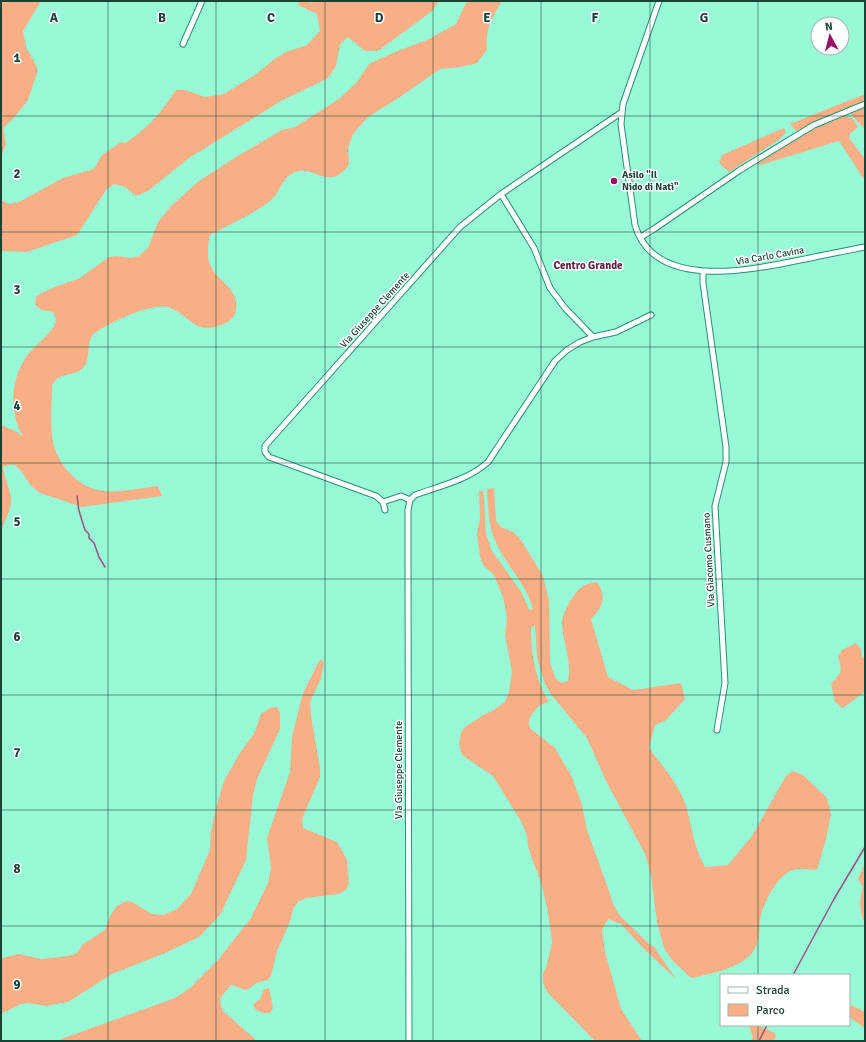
<svg xmlns="http://www.w3.org/2000/svg" width="866" height="1042" viewBox="0 0 866 1042" font-family="Signika,sans-serif">
  <rect width="100%" height="100%" fill="#98f9d7"/>
  <path fill="#f9af86" d="M1,1h40l-18,30 3,16 11,20v6l-9,27 -16,20 -9,8 3,16 -5,13z
    M299,1h10l1,2 8,-2h121l-7,10 -54,40h-13l-17,-14 -8,7 -4,22 -8,12 -47,23 -92,57 -41,33 -12,5 -11,-9 -11,-3 -8,6 -29,45 -50,17 -26,-1v-51l7,4 11,-2 44,-24 31,-9 8,-14 19,-13 4,1c24,-15 36,-31 51,-53h9l20,7 19,-3 34,-21 15,-13 13,-8 21,-7 13,-14 -3,-17 -19,-9z
    M467,1h35c-11,19 -17,27 -15,49l-10,13 -16,4 -21,2 -40,28 -32,20 -15,17 -5,14 1,17c-22,28 -35,-2 -56,8 -12,6 -13,20 -23,28 -18,14 -40,23 -60,34 -2,8 -3,18 -1,27 6,20 34,26 26,52 -2,5 -8,9 -14,11 -27,10 -30,-9 -51,-17 -5,-2 -13,-1 -18,0 -10,0 -55,20 -60,28 -6,9 -1,24 -9,32 -10,10 -22,2 -31,17 0,18 -3,48 3,64 8,21 25,39 48,42 17,2 38,-3 55,-5l4,10 -80,11 -42,-14 -9,-7 -10,-15 -6,-6h-7l-5,2c1,11 8,23 8,34 0,10 -7,20 -10,30v-106l14,6 8,6c-15,-26 -13,-63 8,-86 6,-7 25,-22 25,-31 0,-2 -2,-6 -3,-8l-11,-2 -7,-5 1,-9 19,-9 25,-9 29,-21 8,-1 14,2 8,-2 9,-8 10,-26 13,-16 28,-25 37,-24 46,-27 13,-3 44,-28 18,-17 12,-18 24,-11 36,-14 27,-15z
    M863,95h2v34l-16,-17h-10l-43,19 -6,-7z
    M844,116l8,2 6,9 -8,7 -1,4 16,21v20h-1l-25,-38 -79,24h-4l51,-34z
    M784,128l2,4 -6,7 -51,33 -10,-9 3,-8z
    M494,488l2,33 5,6 12,5 8,8 22,36 6,25 1,62 6,16 6,4 6,-2c4,-19 -5,-38 -6,-58 0,-9 7,-20 12,-28 7,-9 12,-12 23,-13 10,15 6,25 -6,37l17,58 25,13 48,-7 4,16 -20,22 -10,4 -6,23c13,18 30,36 37,58 6,21 8,42 19,61l23,-2 24,-29 34,-60 7,-5 10,4 24,23 4,16 -5,25 -9,31c-7,0 -17,-2 -24,0 -16,5 -31,35 -33,50 -1,10 0,22 -6,30 -11,18 -44,24 -63,28l-19,-18 -8,-12 -7,-26 -6,-47 -6,-21 -39,-73 -19,-43 -37,-45 -6,-12 -7,-23 -2,-33 -4,3c0,25 4,52 18,74 -11,1 -25,17 -18,27l24,19 17,29 10,28 5,25 22,61 4,13 7,12 28,27 6,4 22,32 -34,-32 -21,-23 -13,-5 -6,11 3,22 16,57 21,32h-47l-47,-48 -5,-10v-9l4,-9 5,-23 -4,-30 -7,-30 -9,-23 -4,-13 -1,-10 -5,-13 -29,-47 -31,-21 -3,-11 2,-11 3,-5 19,-13 9,-4 13,-9 4,-10 3,-20 -7,-37 2,-17 -4,-21 -9,-22 -10,-9 -4,-9 -3,-23 3,-16 -1,-27h4l1,8 2,35 6,17 30,42 7,17 4,-1c-7,-27 -29,-45 -39,-71 -6,-15 -6,-33 -7,-49z
    M856,643l5,6 1,8 3,1v33l-3,3 -19,14 -8,-6 -4,-18c10,-11 12,-12 7,-27l4,-7z
    M320,659l4,3 -3,16 -11,24 1,14 9,52v9l-18,42 1,9 34,14 10,18 2,23 -3,7 -8,4 -32,4 -8,4 -4,5 -5,17 -12,27 -6,25 -3,4 -12,3 -7,6 -4,1 -13,-5 -2,1 -10,12 1,8 2,5 34,30h-201l119,-43 15,-10 28,-28 33,-42 17,-35 3,-15 -4,-30 23,-66 2,-35 11,-44z
    M277,707l3,6v16l-23,50 -4,16 -7,65 -26,55 -21,22 -34,16 -53,21 -44,28 -22,4 -17,-3 -8,1 -20,10 1,-56 17,-4 22,5 27,-3 9,-3 6,-9 22,-14 6,-16 6,-8 9,-5 6,1 20,12 11,1 14,-6 14,-15 19,-44 1,-19 5,-23 8,-27 16,-28 15,-21 6,-18 9,-6z
    M865,863v61c-6,-12 -6,-24 -2,-37l-5,-8z
    M269,988l4,20 -3,5c-6,1 -14,-2 -17,-7l2,-3 5,-4 4,-10z
    M849,1004l16,8v16l-16,-11z
    M752,1025h4l19,8 1,4 -3,4h-22l2,-4 -4,-11z"/>
  <g fill="none" stroke-linecap="round" stroke-linejoin="round">
    <path stroke="#9c547d" stroke-width="1.5" d="M77,496l2,15 6,19 4,4v4l5,5 5,14 6,10
      M793,975l41,-76 31,-52
      M759,1041l8,-16"/>
    <defs>
      <path id="minor" d="M659,1l-36,103 -2,20 14,101c19,66 116,45 165,35 21,-4 43,-9 65,-13
        M183,44l19,-43
        M501,194l33,54 16,40 15,20 28,29
        M641,237l13,-8 86,-59 74,-45 51,-21
        M703,271v12l23,164v15l-11,44 10,177 -8,47
        M410,500l5,-5c25,-9 53,-15 73,-33l67,-101 12,-11 13,-8 13,-5 23,-5 35,-17
        M383,502l18,-6 9,4
        M385,510l-2,-8 -7,-6 -107,-39 -4,-5v-6l195,-219 41,-33 121,-82
        M409,1041l-1,-476v-55l2,-10"/>
    </defs>
    <use href="#minor" stroke="#299173" stroke-width="7"/>
    <use href="#minor" stroke="#fff" stroke-width="5"/>
  </g>
  <path fill="none" stroke="#1a4336" stroke-width="1" stroke-opacity="0.55" d="M108,1v1040M216,1v1040M325,1v1040M433,1v1040M541,1v1040M650,1v1040M758,1v974M1,116h864M1,232h864M1,347h864M1,463h864M1,579h864M1,695h864M1,810h864M1,926h864M758,1025v16"/>
  <circle fill="#981065" stroke="#fff" stroke-width="1.5" cx="614" cy="181" r="4"/>
  <g text-anchor="middle" dominant-baseline="central" stroke-width="3" stroke-linejoin="round" paint-order="stroke">
    <g font-size="10" font-weight="bold" fill="#1a4336" stroke="#fff" text-anchor="start">
      <text x="622" y="175">Asilo "Il<tspan x="622" dy="12">Nido di Natì"</tspan></text>
    </g>
    <g font-size="10" fill="#1a4336" stroke="#fff">
      <text transform="translate(770 256) rotate(-10)">Via Carlo Cavina</text>
      <text transform="translate(375 310) rotate(-48)">Via Giuseppe Clemente</text>
      <text transform="translate(709 560) rotate(-93)">Via Giacomo Cusmano</text>
      <text transform="translate(399 770) rotate(-90)">VIa Giuseppe Clemente</text>
    </g>
    <g font-size="11" font-weight="bold" fill="#602143" stroke="#fff">
      <text x="588" y="265">Centro Grande</text>
    </g>
  </g>
  <g font-size="13" text-anchor="middle" font-weight="bold" fill="#1a4336" stroke="#fff" stroke-width="3" stroke-linejoin="round" paint-order="stroke">
    <text x="54" y="22">A</text>
    <text x="162" y="22">B</text>
    <text x="271" y="22">C</text>
    <text x="379" y="22">D</text>
    <text x="487" y="22">E</text>
    <text x="595" y="22">F</text>
    <text x="704" y="22">G</text>
    <text x="17" y="62">1</text>
    <text x="17" y="178">2</text>
    <text x="17" y="294">3</text>
    <text x="17" y="410">4</text>
    <text x="17" y="526">5</text>
    <text x="17" y="641">6</text>
    <text x="17" y="757">7</text>
    <text x="17" y="873">8</text>
    <text x="17" y="989">9</text>
  </g>
  <rect width="866" height="1042" fill="none" stroke="#1a4336" stroke-width="4"/>
  <rect x="720" y="974" width="130" height="52" fill="#ffffff" stroke="#a3b4af"/>
  <rect x="728" y="987" width="20" height="6" fill="#ffffff" stroke="#a3b4af"/>
  <text x="756" y="994" font-size="12" fill="#1a4336">Strada</text>
  <rect x="728" y="1004" width="20" height="12" fill="#f9af86" stroke="#a3b4af"/>
  <text x="756" y="1014" font-size="12" fill="#1a4336">Parco</text>
  <g transform="translate(830 36) rotate(353)"><circle r="19" fill="#ffffff" stroke="#a3b4af"/>
  <path d="M0-3L7 15L0 10L-7 15Z" fill="#981065"/>
  <text y="-6" font-size="11" font-weight="bold" text-anchor="middle" fill="#1a4336">N</text>
  </g>
</svg>
